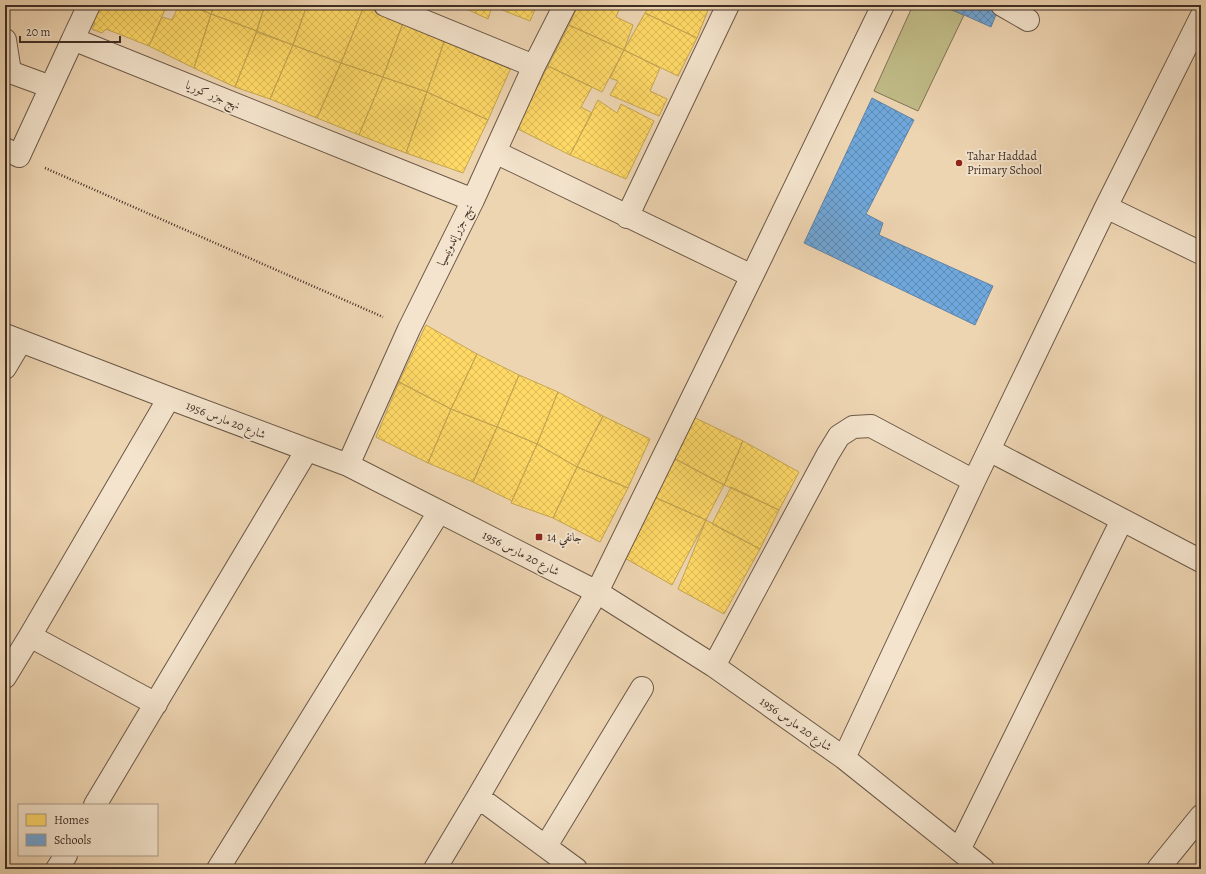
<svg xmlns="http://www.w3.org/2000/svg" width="1206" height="874" viewBox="0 0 1206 874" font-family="Alegreya,Amiri,serif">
  <defs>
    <pattern id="homes-cross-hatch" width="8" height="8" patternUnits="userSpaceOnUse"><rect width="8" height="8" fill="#ffd966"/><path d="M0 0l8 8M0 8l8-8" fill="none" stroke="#dcbb58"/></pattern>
    <pattern id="schools-cross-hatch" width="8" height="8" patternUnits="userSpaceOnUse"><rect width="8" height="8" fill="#6fa8dc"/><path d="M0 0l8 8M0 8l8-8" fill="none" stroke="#5d89b2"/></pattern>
  </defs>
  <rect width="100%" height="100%" fill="#eed5b2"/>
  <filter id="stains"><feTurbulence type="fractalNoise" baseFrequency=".005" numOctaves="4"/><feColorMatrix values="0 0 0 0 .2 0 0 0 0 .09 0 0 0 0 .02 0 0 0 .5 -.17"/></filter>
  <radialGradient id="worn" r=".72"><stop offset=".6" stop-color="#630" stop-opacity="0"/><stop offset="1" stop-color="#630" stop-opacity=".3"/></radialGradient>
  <path fill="#c0bb87" stroke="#807456" d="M913,5h26l25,10 -46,96 -44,-20z"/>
  <path fill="url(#homes-cross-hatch)" stroke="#c5a652" d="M96,5h71l-18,41 -43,-17 -4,4 -10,-4 3,-6 -5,-2z
    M179,5h10l22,9 -17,54 -45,-22 13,-29 10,3z
    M191,5h23l-3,9z
    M214,5h51l-8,26 -46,-17z
    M265,5h42l-14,40 -37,-13z
    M307,5l57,1 -23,57 -48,-18z
    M458,5h79l-7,16 -38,-15 -4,13z
    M578,5h43l-5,12 17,8 -9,25 -55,-25z
    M629,5h9l-1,4z
    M650,5h60l-13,33 -52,-25z
    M364,6l40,14 -21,57 -42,-14z
    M645,13l52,25 -19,38 -54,-26z
    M211,14l46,17 -22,56 -41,-19z
    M404,20l42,16 -19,56 -44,-15z
    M569,25l55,25 -22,42 -54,-26z
    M257,31l36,14 -23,54 -35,-12z
    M446,36l67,27 -25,57 -61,-28z
    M293,45l48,18 -24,55 -47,-19z
    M624,50l36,18 -10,23 17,8 -8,17 -49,-21 8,-14 -8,-3z
    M341,63l42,14 -24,58 -42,-17z
    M548,66l44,21 -11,20 11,6 -22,42 -54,-27z
    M383,77l44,15 -21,61 -47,-18z
    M427,92l61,28 -25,53 -57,-20z
    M598,100l19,13 4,-9 33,17 -28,58 -56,-24z
    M426,325l51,29 -26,55 -52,-27z
    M477,354l42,21 -22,52 -46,-18z
    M519,375l39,17 -21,52 -40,-17z
    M399,382l52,27 -23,54 -52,-26z
    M558,392l45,24 -26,51 -40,-23z
    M451,409l46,18 -24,55 -45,-19z
    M689,415l54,26 -19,44 -54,-29z
    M603,416l47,23 -22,49 -51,-21z
    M497,427l40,17 -25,57 -39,-19z
    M743,441l56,31 -20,38 -55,-25z
    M537,444l40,23 -24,51 -42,-15z
    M670,456l54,29 -18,35 -54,-24z
    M577,467l51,21 -28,54 -47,-24z
    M731,487l48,23 -19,39 -48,-25z
    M652,496l54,24 -34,65 -49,-28z
    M706,520l54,29 -36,65 -46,-25z"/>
  <path fill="url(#schools-cross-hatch)" stroke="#6183a5" d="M942,5h58l-9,22z
    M872,98l42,22 -48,94 17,9 -4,12 114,51 -18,39 -171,-82z"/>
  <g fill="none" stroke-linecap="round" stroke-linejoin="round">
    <defs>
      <path id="minor" d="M385,5l149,61
        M1002,5l26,15
        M73,39l16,-34
        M5,40l5,32
        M5,74l5,-2 41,15
        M5,149l14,7 54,-117 400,161
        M495,152l257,124
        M1106,207l95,46
        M627,217l101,-212
        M5,335l164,63 179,67 249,127 117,74 130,92 139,111
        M5,368l16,-27
        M989,450l212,111
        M348,465l61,-136 64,-129 61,-134 31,-61
        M30,636l126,68
        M714,666l114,-212 11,-18 14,-9 18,-1 103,55
        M5,677l25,-41 139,-238
        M844,758l130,-277 132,-274 95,-190
        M478,797l98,72
        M95,805l212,-355
        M546,846l96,-158
        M959,850l163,-330
        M57,869l9,-14
        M218,869l221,-357
        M435,869l43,-72 119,-205 155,-316 131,-271
        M1158,869l43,-53"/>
    </defs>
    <use href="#minor" stroke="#6b5848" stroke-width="24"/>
    <path stroke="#3f2e25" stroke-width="2.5" stroke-dasharray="1 2" stroke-linecap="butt" d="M45,168l338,149"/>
    <use href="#minor" stroke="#f4e4cd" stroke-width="22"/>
  </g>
  <g fill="#8f2418" stroke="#f4e4cd" stroke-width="1.5">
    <circle cx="959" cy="163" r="4"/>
    <rect x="535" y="533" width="8" height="8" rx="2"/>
  </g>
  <g text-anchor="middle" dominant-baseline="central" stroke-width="4" stroke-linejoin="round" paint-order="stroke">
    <g font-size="12" fill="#3f2e25" stroke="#f4e4cd">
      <text transform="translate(213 95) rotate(22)">نهج جزر كوريا</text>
      <text transform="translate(455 235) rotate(-64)">نهج جزر إندونيسيا</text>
      <text transform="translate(226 420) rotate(21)">شارع 20 مارس 1956</text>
      <text transform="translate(521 553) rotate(27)">شارع 20 مارس 1956</text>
      <text transform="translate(796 724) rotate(35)">شارع 20 مارس 1956</text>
    </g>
    <g font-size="12" fill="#3f2e25" stroke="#f4e4cd" text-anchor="start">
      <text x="967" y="156">Tahar Haddad<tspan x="967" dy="14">Primary School</tspan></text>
      <text x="547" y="537">14 جانفي</text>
    </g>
  </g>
  <rect width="1206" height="874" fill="none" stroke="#eed5b2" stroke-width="20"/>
  <rect x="6" y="6" width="1194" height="862" fill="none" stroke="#3f2e25" stroke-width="2"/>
  <rect x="10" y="10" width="1186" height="854" fill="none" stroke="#3f2e25"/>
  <rect x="18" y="804" width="140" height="52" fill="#f4e4cd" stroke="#ac9b8a"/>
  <rect x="26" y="814" width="20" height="12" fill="#ffd966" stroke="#ac9b8a"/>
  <text x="54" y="824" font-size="12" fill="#3f2e25">Homes</text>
  <rect x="26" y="834" width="20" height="12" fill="#6fa8dc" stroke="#ac9b8a"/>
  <text x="54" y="844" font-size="12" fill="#3f2e25">Schools</text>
  <path d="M20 36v6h100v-6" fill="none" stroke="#3f2e25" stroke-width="2"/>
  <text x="26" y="36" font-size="12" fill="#3f2e25" stroke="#f4e4cd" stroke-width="3" paint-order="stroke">20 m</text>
  <rect width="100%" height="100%" filter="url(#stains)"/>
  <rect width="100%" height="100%" fill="url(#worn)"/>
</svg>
